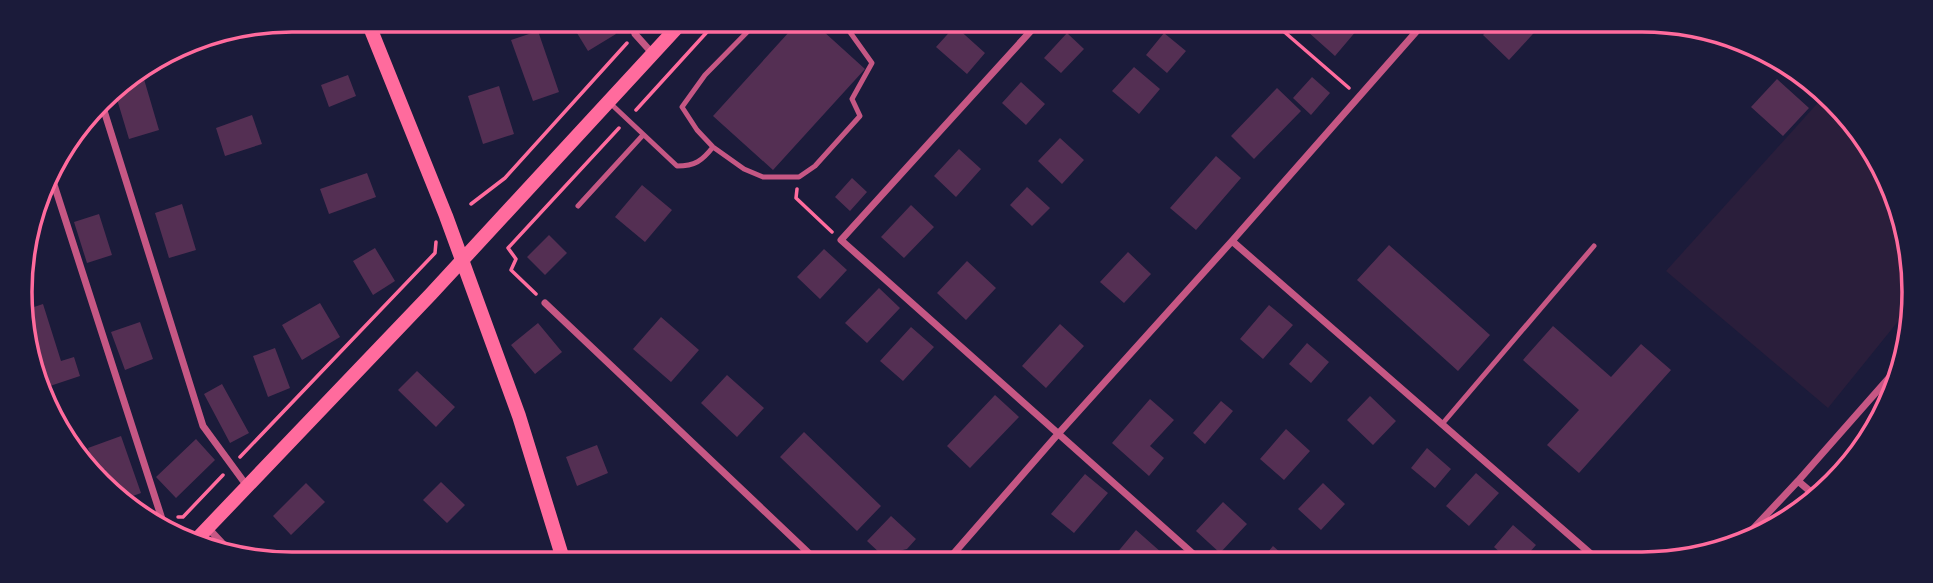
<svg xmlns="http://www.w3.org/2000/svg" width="1933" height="583" viewBox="0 0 1933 583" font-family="'Nunito Sans',sans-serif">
  <rect width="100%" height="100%" fill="#1b1b3a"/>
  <path fill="#2a1e3b" d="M1824,96l44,45 41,98 -1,70 -80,99 -162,-137z"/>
  <path fill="#542f53" d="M569,20h39l8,14 -28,17z
    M799,21h13l53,48 -92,101 -60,-54z
    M1298,23h65l-28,33z
    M1493,24h49l-33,36 -26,-25z
    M955,26l30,27 -18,21 -31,-27z
    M538,31l21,61 -26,9 -22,-61z
    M1067,33l17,16 -23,24 -17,-15z
    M1164,33l22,18 -19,22 -21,-18z
    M1134,67l26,22 -21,25 -27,-23z
    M141,69l18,61 -30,9 -16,-53z
    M348,75l8,21 -27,11 -8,-22z
    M1312,77l18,16 -19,22 -18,-17z
    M1777,79l32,29 -26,28 -32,-29z
    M1021,82l24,22 -19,21 -24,-22z
    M499,86l15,48 -31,10 -15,-48z
    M1277,88l24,23 -47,48 -23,-23z
    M252,115l10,29 -37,12 -9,-28z
    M1060,138l24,22 -22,24 -24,-23z
    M959,149l22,20 -25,28 -22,-21z
    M1216,156l25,22 -45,52 -26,-22z
    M367,173l9,24 -47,17 -9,-25z
    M852,178l15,14 -17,19 -15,-14z
    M642,185l30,25 -27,32 -30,-25z
    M1027,187l23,21 -18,18 -22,-21z
    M182,204l14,46 -27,8 -14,-45z
    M911,205l23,22 -30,31 -23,-21z
    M99,214l13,41 -25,8 -13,-41z
    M549,235l18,18 -22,22 -18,-18z
    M1389,245l101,90 -32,36 -101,-91z
    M375,248l20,33 -22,14 -20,-34z
    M824,249l23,21 -27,29 -23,-22z
    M1128,252l23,22 -27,29 -24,-21z
    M967,261l29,27 -30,32 -29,-27z
    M879,288l21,20 -33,35 -22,-20z
    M320,303l20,34 -38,23 -20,-35z
    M43,304l18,57 13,-4 6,19 -36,12 -18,-56 -1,-22z
    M1269,305l24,20 -30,34 -23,-20z
    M661,317l38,33 -28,32 -38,-33z
    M140,322l13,37 -28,11 -14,-38z
    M538,323l24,29 -27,22 -24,-29z
    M1060,324l24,22 -38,42 -24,-22z
    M1553,326l58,51 30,-33 30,26 -92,103 -32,-28 32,-35 -56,-50z
    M911,327l23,20 -31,34 -23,-20z
    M1307,343l22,19 -18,21 -22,-19z
    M275,348l15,40 -22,9 -15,-41z
    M417,371l38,36 -19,20 -38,-37z
    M727,375l37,33 -27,29 -36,-34z
    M222,384l27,49 -19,10 -26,-49z
    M995,395l24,22 -49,51 -23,-22z
    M1370,396l26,25 -23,24 -26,-25z
    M1150,399l24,21 -24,26 14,12 -15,18 -37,-33z
    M1221,401l12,10 -28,33 -12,-11z
    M1286,429l24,22 -26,29 -24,-21z
    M804,432l77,74 -24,25 -77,-74z
    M121,436l20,57 -19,7 -10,-10 -7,-21 -9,2 -8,-23z
    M196,439l19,21 -39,38 -20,-21z
    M597,445l11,28 -31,13 -11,-29z
    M1427,448l24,21 -16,19 -24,-20z
    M1476,473l23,20 -30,33 -23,-20z
    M1085,474l23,19 -34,40 -23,-19z
    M441,482l24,23 -18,18 -24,-23z
    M306,483l19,19 -34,33 -18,-19z
    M1323,483l22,21 -24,26 -23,-21z
    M1223,502l24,22 -27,29 -24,-22z
    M891,516l25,23 -9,10 -25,6 -15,-14z
    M1513,525l23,20 -14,16h-12l-16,-14z
    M1136,530l26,23 -6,7h-33l-7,-6z
    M1273,546l17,15h-30z
    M442,550l9,9h-18z"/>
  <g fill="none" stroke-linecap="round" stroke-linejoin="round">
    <path stroke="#ff6b9d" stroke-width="3.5" d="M1274,23l75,65
      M636,110l81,-89
      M797,189l-1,9 36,34
      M471,204l34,-26 122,-135
      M536,294l-25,-24 5,-11 -8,-11 111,-120
      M240,457l195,-204 1,-11
      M178,517h5l40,-42"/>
    <path stroke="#c65784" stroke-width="5" d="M758,21l-53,54 -23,32 15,23 16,17 31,22 19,8h36l16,-11 45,-50 -8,-17 20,-36 -30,-42
      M610,103l67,63c18,0 25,-5 36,-19
      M578,206l65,-71
      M1443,423l151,-177"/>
    <path stroke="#c65784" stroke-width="7" d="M631,21l4,13 18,20
      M1039,22l-198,218 359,320
      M101,101l102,325 44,60
      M49,169l113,350 10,12
      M1232,241l367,320
      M545,303l271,257
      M1798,481l20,17
      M208,528l28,30
      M1738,545l60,-64 104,-118
      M948,560l110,-126 174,-193 191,-217"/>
    <path stroke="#ff6b9d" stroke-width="14" d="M367,20l79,196 73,200 44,143
      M195,541l236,-247 252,-273"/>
  </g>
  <path d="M0 0H1933V583H0ZM292 32H1642A260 260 0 0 1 1902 292V292A260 260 0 0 1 1642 552H292A260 260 0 0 1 32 292V292A260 260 0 0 1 292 32Z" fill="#1b1b3a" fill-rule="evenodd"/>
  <path fill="none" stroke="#ff6b9d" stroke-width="3.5" d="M292 32H1642A260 260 0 0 1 1902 292V292A260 260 0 0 1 1642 552H292A260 260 0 0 1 32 292V292A260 260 0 0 1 292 32Z"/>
</svg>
